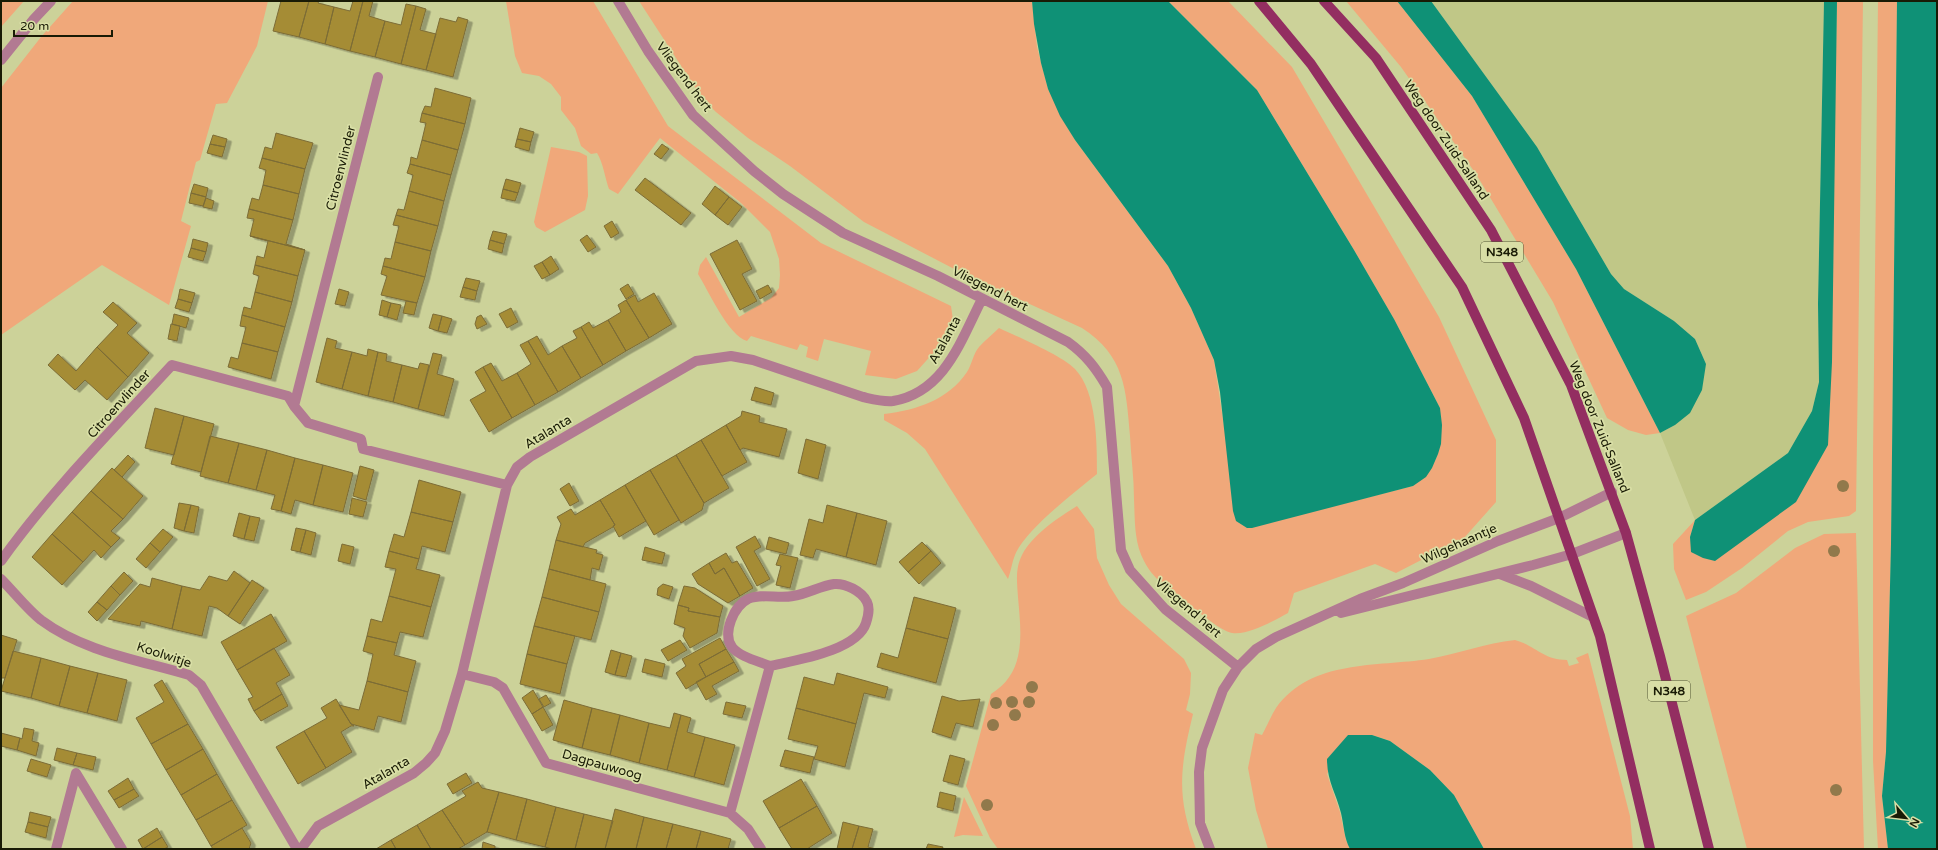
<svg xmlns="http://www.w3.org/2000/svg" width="1938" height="850" viewBox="0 0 1938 850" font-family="'Varela Round',sans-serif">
  <defs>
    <filter id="shadow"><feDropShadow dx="4.5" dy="2.5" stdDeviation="0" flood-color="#0004"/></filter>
  </defs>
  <rect width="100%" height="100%" fill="#ccd299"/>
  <path fill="#c0c787" d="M1431,1h393l-6,303 1,78 -7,29 -24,42 -93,67 -35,-87 15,-8 31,-61 -11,-25 -21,-18 -50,-32 -13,-15 -74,-127z"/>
  <path fill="#f0a87a" d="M1,1h23l-23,26z
    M73,1h195l-11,45 -30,57 -11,1 -16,56 -4,2 -15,59 10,5 -22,79 -67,-40 -101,70v-247l40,-51z
    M506,1h87l75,125 153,117 130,63 2,14 -9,21 -27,30 -21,8 -31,-4 6,-24 -47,-12 -6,22 -12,-4 2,-10 -8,-3 -3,6 -46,-14 -4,5c-19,-6 -38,-49 -49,-67l2,-9 6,-8 33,60 32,-19 8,-10 1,-13 -1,-16 -9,-27 -29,-29 -81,-65 -42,56 -9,-5c-4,-11 -6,-27 -12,-36l-6,1 -10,-8 -6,-18 -14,-18v-13l-10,-13 -12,-8 -17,-3 -7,-17z
    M639,1h393l5,46 11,42 27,51 93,126 23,42 23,52 10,66 23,102 166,-42 22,-25 3,-8 2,-45 -46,-89 -40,-69 -97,-160 -89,-89h60l64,66 147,250 57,123v62l-32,36 -68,35 -21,-9 -81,29 -6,20c-13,7 -40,23 -56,20 -10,-2 -27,-16 -35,-22 -18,-15 -43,-29 -53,-50 -10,-19 -9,-40 -10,-62 0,-21 -3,-42 -4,-63 -4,-47 -5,-80 -48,-108l-122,-56 -96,-50 -74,-56 -42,-28 -32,-26 -14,-14z
    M1346,1h51l75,95 104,173 84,164 -14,2 -18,-5 -21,-12 -54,-116 -77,-128 -75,-107z
    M1837,1h26l-7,510 -7,5 -41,6 -20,9 -46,37 -36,24 -20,8 -12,-31 -1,-25 22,-24 -5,17 138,-92z
    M1878,1h19l-6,543 -5,208 -4,44 6,53h-10l-5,-88v-305z
    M551,147l28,5 8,4 1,40 -3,14 -40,22 -9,-5 -2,-5z
    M999,328c19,9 62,27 76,41 22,23 22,74 22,105 -21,17 -73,57 -82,81 -3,7 -4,16 -7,24l-83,-130 -18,-16 -23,-13v-6c33,-4 64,-14 83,-42 5,-8 6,-18 12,-25 6,-7 14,-13 20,-19z
    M1077,506l17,23 3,29 12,27 12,19 63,55 7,14 -1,21 -4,16 7,4c-13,54 -17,82 3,135h-198l-8,-11 -24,-52 25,-92c36,-22 30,-61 27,-97 -1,-15 -3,-28 4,-42 11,-21 36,-37 55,-49z
    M1856,533l8,316h-117l-61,-233 50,-23 59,-45 29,-14z
    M1515,640c21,6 28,20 52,20l2,6 10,-3 -3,-5 12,-5 42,163 3,33h-149l-30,-54 -24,-25 -40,-29 -18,-6h-24l-21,39 13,38 6,28 4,9h-82l-12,-39 -8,-42 7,-35 7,2c5,-9 9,-19 14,-27 35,-49 101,-41 153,-49 29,-5 57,-16 86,-19z
    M964,797l19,39 -20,-1 -9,2z"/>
  <path fill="#0f9176" d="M1032,1h136l89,89 97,160 40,69 46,89 2,17 -1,19 -3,10 -6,14 -6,9 -13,9 -161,42h-5l-11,-7 -3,-10 -13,-119 -6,-32 -23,-52 -23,-42 -93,-126 -15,-24 -12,-27 -7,-26 -7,-39z
    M1397,1h34l106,146 74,127 13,15 50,32 21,18 11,25 -4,26 -12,23 -15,12 -15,8 -84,-164 -104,-173z
    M1824,1h13l-5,361 -4,83 -32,57 -81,59 -12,-3 -12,-6 -1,-15 5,-17 93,-67 24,-42 7,-29 -1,-78z
    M1897,1h40v848h-49l-6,-53 4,-44 5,-208z
    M1348,735h24l18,6 40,29 24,25 30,54h-134c-6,-11 -6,-23 -9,-36 -5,-20 -14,-32 -14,-54z"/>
  <path fill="#a58c34" stroke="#7c6c37" filter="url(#shadow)" d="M281,1h28l-10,36 -26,-6z
    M309,1h10l-1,2 16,4 -9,37 -26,-7z
    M353,1h10l-13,50 -25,-7 9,-37 16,4z
    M363,1h10l-4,15 16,5 -10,36 -25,-6z
    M406,4l10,2 -15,58 -26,-7 10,-36 16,4z
    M416,6l10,3 -6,21 16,4 -10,36 -25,-6z
    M458,17l10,3 -15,57 -27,-7 14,-52 16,4z
    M435,88l36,10 -6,26 -43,-11 3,-7 6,1z
    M422,113l43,11 -7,26 -36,-10 4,-17 -6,-1z
    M520,128l14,4 -3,10 -14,-3z
    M276,133l37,10 -8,26 -43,-11 3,-11 7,2z
    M213,135l14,4 -2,8 -15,-3z
    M517,139l14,3 -2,9 -14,-4z
    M422,140l36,10 -7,25 -41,-11 1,-7 6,2z
    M210,144l15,3 -3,10 -15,-4z
    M662,144l7,5 -8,10 -7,-5z
    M262,158l43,11 -6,25 -36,-9 3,-15 -7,-2z
    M410,164l41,11 -7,26 -35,-10 4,-16 -6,-2z
    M645,178l46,35 -10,12 -46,-35z
    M506,179l15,4 -3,10 -15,-4z
    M194,184l14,4 -2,9 -15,-4z
    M263,185l36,9 -6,26 -44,-11 3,-11 7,2z
    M715,186l14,11 -14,18 -13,-11z
    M503,189l15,4 -3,8 -14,-3z
    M409,191l35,10 -6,25 -42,-11 2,-6 6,1z
    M191,193l15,4 -3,9 -14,-3z
    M729,197l13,10 -14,18 -13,-10z
    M206,198l8,3 -2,8 -9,-2z
    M249,209l44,11 -7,24 19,6 -55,-14 4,-17 -7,-1z
    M396,215l42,11 -7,25 -36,-9 4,-16 -6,-1z
    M612,221l7,12 -8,5 -7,-12z
    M493,231l14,3 -3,10 -14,-4z
    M587,235l9,12 -8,5 -8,-12z
    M250,236l55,14 -7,26 -43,-11 2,-9 7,2 4,-17z
    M193,239l15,4 -2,9 -15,-4z
    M490,240l14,4 -2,9 -14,-4z
    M737,240l15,29 -10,5 15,27 -17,9 -30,-56z
    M395,242l36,9 -6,26 -42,-11 2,-8 6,1z
    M191,248l15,4 -3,9 -15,-4z
    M551,256l8,13 -9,6 -8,-13z
    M542,262l8,13 -8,4 -8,-13z
    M255,265l43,11 -6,26 -37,-10 4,-16 -6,-2z
    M383,266l42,11 -8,26 -36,-8 6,-19 -6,-2z
    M466,278l14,3 -3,10 -14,-4z
    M628,284l6,10 -8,5 -6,-10z
    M768,285l4,7 -12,7 -4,-8z
    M463,287l14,4 -2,9 -15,-3z
    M180,289l15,4 -3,10 -14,-4z
    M339,289l10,3 -4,14 -10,-2z
    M255,292l37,10 -7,25 -43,-12 2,-8 7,2z
    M654,293l18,31 -23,14 -23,-38 9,-5 3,7z
    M178,299l14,4 -3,9 -14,-4z
    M382,300l9,3 -4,14 -8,-2z
    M626,300l23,38 -23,13 -18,-31 13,-8 -3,-7z
    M406,301l11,2 -3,12 -11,-2z
    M113,302l24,21 -10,10 22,20 -21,24 -31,-30 21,-22 -15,-13z
    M391,303l10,2 -4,15 -10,-3z
    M511,308l7,14 -11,6 -8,-14z
    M174,314l15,4 -3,10 -14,-4z
    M433,314l9,2 -4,15 -9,-3z
    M242,315l43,12 -7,25 -36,-9 4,-16 -6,-1z
    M481,315l6,9 -10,5 -2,-5 2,-7z
    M442,316l10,3 -5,14 -9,-2z
    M608,320l18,31 -23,14 -22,-38 8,-5 4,6z
    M171,324l9,2 -3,15 -9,-2z
    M581,327l22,38 -22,13 -19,-32 15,-8 -4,-7z
    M537,336l11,19 14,-9 19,32 -23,14 -30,-51z
    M327,338l10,3 -2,7 17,4 -10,37 -26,-7z
    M528,341l30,51 -23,13 -18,-32 14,-9 -11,-19z
    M242,343l36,9 -7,27 -43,-12 3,-10 7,2z
    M97,347l31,30 -21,23 -22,-20 -10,10 -27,-25 10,-11 18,17z
    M368,349l10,3 -10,44 -26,-7 10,-37 15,4z
    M378,352l9,2 -1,7 16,4 -9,37 -25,-6z
    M433,353l9,2 -5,19 17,5 -10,37 -26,-7z
    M420,363l9,2 -11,44 -25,-7 9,-37 16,4z
    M491,363l11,18 15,-8 18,32 -23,13 -29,-51z
    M483,367l29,51 -23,14 -19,-32 16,-9 -11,-19z
    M755,387l19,6 -3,12 -20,-5z
    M155,408l29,8 -10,39 -29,-7z
    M742,411l18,5 -1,6 28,7 -8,28 -36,-9 -3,2 -14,-25 15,-9z
    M184,416l30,8 -13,48 -30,-8z
    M726,425l21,37 -25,14 -21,-36z
    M210,436l29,7 -11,40 -28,-7z
    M806,439l20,6 -8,34 -20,-6z
    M701,440l28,48 -25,15 -28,-48z
    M239,443l28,7 -11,40 -28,-7z
    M267,450l28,8 -14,53 -10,-2 4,-14 -19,-5z
    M128,455l7,7 -13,15 -8,-7z
    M676,455l28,48 -2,7 -21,13 -31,-53z
    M295,458l28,7 -10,40 -18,-5 -4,14 -10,-3z
    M323,465l30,8 -10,39 -30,-7z
    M360,466l14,4 -8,30 -13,-4z
    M112,468l31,28 -20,23 -32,-28z
    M650,470l29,50 -25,15 -29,-50z
    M419,480l42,12 -8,30 -42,-10z
    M569,483l10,18 -9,5 -10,-17z
    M625,485l21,36 -27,16 -6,-11 2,-1 -15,-25z
    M91,491l32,28 -12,12 9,7 -9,9 -39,-35z
    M352,498l15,4 -4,15 -14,-3z
    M600,500l15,25 -2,2 -28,16 -2,4 -27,-7 5,-16 -4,-7 14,-8 4,6z
    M179,503l12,2 -7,26 -10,-3z
    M191,505l8,2 -5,26 -10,-2z
    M827,505l30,8 -11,44 -30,-8 -3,9 -13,-3 9,-36 14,4z
    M72,512l39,35 -10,11 -7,-8 -11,12 -31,-28z
    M411,512l42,10 -8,30 -23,-6 -3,13 -30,-8 5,-17 10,3z
    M239,513l11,3 -6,23 -11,-3z
    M857,513l30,8 -11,44 -30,-8z
    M250,516l10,2 -6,23 -10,-2z
    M296,528l10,2 -6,22 -9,-2z
    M163,529l10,8 -13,15 -10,-9z
    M306,530l10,3 -5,22 -11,-3z
    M52,534l31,28 -21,23 -30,-28z
    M755,536l6,11 -7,4 16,28 -13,7 -21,-39z
    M769,537l20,6 -3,11 -20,-5z
    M556,540l41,10 -1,3 7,2 -4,15 -7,-2 -2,12 -41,-11z
    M922,542l9,9 -23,21 -9,-10z
    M150,543l10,9 -14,16 -10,-9z
    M342,544l12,3 -4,17 -12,-3z
    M645,547l20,6 -3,11 -20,-4z
    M389,551l30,8 -3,10 24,6 -9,32 -42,-11 7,-27 -11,-2z
    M931,551l10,12 -22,21 -11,-12z
    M726,553l6,10 5,-2 16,27 -13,8 -16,-28 -9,6 -6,-11z
    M780,554l18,4 -8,30 -14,-3 5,-19 -5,-1z
    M709,563l6,11 9,-6 16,28 -12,7 -30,-19 -6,-10z
    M549,569l57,15 -7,28 -57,-15z
    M234,571l16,12 -22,33 -11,-8 -8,-2 -7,30 -30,-7 10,-43 18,4 9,-14 18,5z
    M124,572l9,9 -13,14 -9,-9z
    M152,578l30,8 -10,43 -31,-8 -1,5 -32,-7 32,-35 10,3z
    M252,580l12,8 -24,36 -12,-8z
    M663,584l10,3 -4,12 -12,-4 1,-7z
    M111,586l9,9 -13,15 -10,-8z
    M684,586l11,2 28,18 -3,11 -32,-6 1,-3 -11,-3z
    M389,596l42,11 -8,30 -23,-5 -3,11 -30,-7 4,-17 11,3z
    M542,597l57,15 -8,28 -57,-14z
    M914,597l42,11 -8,31 -42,-11z
    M97,602l10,8 -10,11 -9,-9z
    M678,605l11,3 -1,3 32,6 -3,16 -27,15 -7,-12 2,-8 -11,-4z
    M271,614l16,27 -50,29 -16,-28z
    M534,626l41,10 -8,28 -40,-10z
    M906,628l42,11 -12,44 -59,-16 4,-14 17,5z
    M1,635l16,5 -12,38h-4z
    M367,636l30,7 -3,12 22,6 -8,31 -41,-11 6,-27 -10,-3z
    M720,638l6,11 -27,15 7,13 -20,12 -10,-16 10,-7 -4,-7z
    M680,640l7,10 -19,11 -7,-11z
    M274,648l16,27 -14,8 6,11 -28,17 -6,-12 5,-2 -16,-27z
    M726,649l8,13 -28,15 -7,-13z
    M611,650l10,3 -6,22 -10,-3z
    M13,651l28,7 -10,40 -30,-7z
    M621,653l11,3 -6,21 -11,-2z
    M527,654l40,10 -7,30 -40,-10z
    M41,658l29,8 -11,40 -28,-8z
    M645,659l20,5 -3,13 -20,-5z
    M734,662l5,9 -27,15 5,8 -11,6 -10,-18z
    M70,666l28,7 -11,40 -28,-7z
    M98,673l29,7 -10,41 -30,-8z
    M837,673l51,14 -3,11 -21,-5 -8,31 -60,-16 8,-31 30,8z
    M162,680l26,44 -37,20 -15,-26 28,-16 -10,-17z
    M367,681l41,11 -7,30 -23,-6 -4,14 -23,-6 -12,-19 20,5z
    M533,690l10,17 -11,7 -10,-16z
    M282,694l6,12 -27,15 -7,-10z
    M546,695l5,8 -7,4 -5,-8z
    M942,696l17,5 21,-2 -7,28 -17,-4 -5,15 -19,-6z
    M336,699l15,25 3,2h-3l-10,6 11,20 -26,16 -22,-37 23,-13 -6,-10z
    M564,700l28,8 -10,40 -29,-8z
    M726,702l20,4 -4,12 -19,-4z
    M543,707l10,18 -11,6 -10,-17z
    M592,708l28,7 -10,40 -28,-7z
    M796,708l60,16 -11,43 -31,-8 4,-13 -30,-7z
    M674,713l7,2 -14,55 -28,-7 10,-40 21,5z
    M620,715l29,8 -10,40 -29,-8z
    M681,715l10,3 -4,14 18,5 -11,40 -27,-7z
    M188,724l15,25 -37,21 -15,-26z
    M24,728l10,2 -2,11 7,2 -3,13 -19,-6 3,-12 2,1z
    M304,731l22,37 -28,16 -22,-37z
    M1,733l19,5 -3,12 -16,-4z
    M705,737l30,8 -11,40 -30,-8z
    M57,748l20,5 -4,12 -19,-5z
    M203,749l14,25 -36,21 -15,-25z
    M785,750l29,7 -4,16 -30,-7z
    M77,753l19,4 -3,13 -20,-5z
    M950,755l15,4 -7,26 -15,-4z
    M31,759l20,6 -4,12 -20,-6z
    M466,773l6,10 -19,11 -6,-10z
    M217,774l15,26 -36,20 -15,-25z
    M128,778l6,11 -20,11 -6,-9z
    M801,779l16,27 -38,22 -16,-27z
    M478,782l4,6 17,4 -12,40 -22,13 -23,-35 24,-14 -4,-5z
    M134,789l5,7 -20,12 -5,-8z
    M499,792l28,7 -11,41 -29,-8z
    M940,792l16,4 -3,15 -16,-4z
    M527,799l29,8 -11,40 -29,-7z
    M232,800l15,25 -36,21 -15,-26z
    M817,806l15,27 -25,16h-15l-13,-21z
    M556,807l28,7 -9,35h-23l-7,-2z
    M615,809l29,8 -8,32h-31z
    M442,810l23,35 -7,4h-27l-14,-24z
    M30,812l21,5 -3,10 -20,-5z
    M584,814l29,7 -8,28h-30z
    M644,817l29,7 -7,25h-30z
    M28,822l20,5 -2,11 -21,-6z
    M843,822l16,4 -7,23h-15z
    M673,824l28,7 -5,18h-30z
    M417,825l14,24h-35l-5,-9z
    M859,826l14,3 -5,18 8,2h-24z
    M157,828l5,9 -19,12 -5,-9z
    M242,828l9,15 -2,6h-36l-2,-3z
    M701,831l30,8 -3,10h-32z
    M162,837l6,10 -4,2h-21z
    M391,840l5,9h-20z
    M483,842l12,4v3h-13z
    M928,844l15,3 -1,2h-16z"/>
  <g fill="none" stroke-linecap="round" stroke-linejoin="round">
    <path stroke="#b27a92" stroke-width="10" d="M56,849l20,-76 46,76"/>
    <path stroke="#b27a92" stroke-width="10" d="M618,1l30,50 45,64 61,56 29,23 60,39 95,43 130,66c18,13 28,26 39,45l14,163 9,20 35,39 73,58
      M1,60l33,-41 17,-18
      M378,77l-84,329 14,17 53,16 2,10 144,36
      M1,561c50,-70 112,-132 171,-196l116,31 6,10
      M1500,574l31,12 62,31
      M1,579c13,13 26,30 40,41 43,32 98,40 148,55l12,10 96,164
      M1341,613l192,-48 39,-11 54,-21
      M462,674l32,8 9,6 43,75 184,50 18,16 13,20
      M730,813l40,-147c26,-6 87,-15 96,-43 2,-6 4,-15 1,-21 -5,-11 -22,-19 -33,-18 -14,2 -27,10 -41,12 -15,3 -31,-3 -45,3 -14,7 -26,34 -16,48 8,10 26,14 38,19
      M301,849l17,-23 96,-53 12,-10 9,-10 10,-22 17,-57 45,-189 10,-18 13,-10 166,-96 35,-5 22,4 110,37c9,2 20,5 30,4 52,-9 68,-61 89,-102
      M1210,849l-10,-26 -1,-51 3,-24 21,-58 15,-23 18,-18 20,-12 84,-38 43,-16 95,-42 61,-23 53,-26"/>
    <path stroke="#932e61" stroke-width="10" d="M1259,1l52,63 151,223 62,131 76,218 50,213
      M1324,1l52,57 115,172 80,155 55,148 34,123 49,193"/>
  </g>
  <g fill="#91794b">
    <circle cx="1843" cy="486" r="6"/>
    <circle cx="1834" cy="551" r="6"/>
    <circle cx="1032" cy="687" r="6"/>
    <circle cx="1012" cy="702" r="6"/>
    <circle cx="1029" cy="702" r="6"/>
    <circle cx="996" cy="703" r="6"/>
    <circle cx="1015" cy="715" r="6"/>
    <circle cx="993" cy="725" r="6"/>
    <circle cx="1836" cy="790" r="6"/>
    <circle cx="987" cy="805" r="6"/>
  </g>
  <g text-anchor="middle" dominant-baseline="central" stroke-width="3.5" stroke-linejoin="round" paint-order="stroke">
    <g fill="#d9dfa6" stroke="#535635" stroke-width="1">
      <rect x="1481" y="242" width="42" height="20" rx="3"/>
      <rect x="1648" y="681" width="42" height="20" rx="3"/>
    </g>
    <g font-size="12" font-weight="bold" fill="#191b05">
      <text x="1502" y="252">N348</text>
      <text x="1669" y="691">N348</text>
    </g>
    <g font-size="13" fill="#191b05" stroke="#d9dfa6">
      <text transform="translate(684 77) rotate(53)">Vliegend hert</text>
      <text transform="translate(1446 140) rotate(56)">Weg door Zuid-Salland</text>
      <text transform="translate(341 168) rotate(-76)">Citroenvlinder</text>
      <text transform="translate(990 289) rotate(27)">Vliegend hert</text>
      <text transform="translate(945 340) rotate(-61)">Atalanta</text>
      <text transform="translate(119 404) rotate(-48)">Citroenvlinder</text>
      <text transform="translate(1599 427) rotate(68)">Weg door Zuid-Salland</text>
      <text transform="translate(548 432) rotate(-31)">Atalanta</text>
      <text transform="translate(1459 544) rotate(-24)">Wilgehaantje</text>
      <text transform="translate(1188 608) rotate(41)">Vliegend hert</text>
      <text transform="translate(164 655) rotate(18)">Koolwitje</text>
      <text transform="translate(602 765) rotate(16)">Dagpauwoog</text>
      <text transform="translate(386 773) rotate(-30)">Atalanta</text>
    </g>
  </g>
  <rect width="1938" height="850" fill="none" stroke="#191b05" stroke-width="4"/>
  <g transform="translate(1906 818) rotate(118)" stroke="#d9dfa6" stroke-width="3" paint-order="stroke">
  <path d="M0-3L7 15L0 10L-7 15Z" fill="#191b05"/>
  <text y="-6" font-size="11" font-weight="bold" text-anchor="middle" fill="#191b05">N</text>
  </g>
  <path d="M14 30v6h98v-6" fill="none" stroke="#191b05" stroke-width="2"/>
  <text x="20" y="30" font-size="12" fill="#191b05" stroke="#d9dfa6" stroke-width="3" paint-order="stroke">20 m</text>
</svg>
